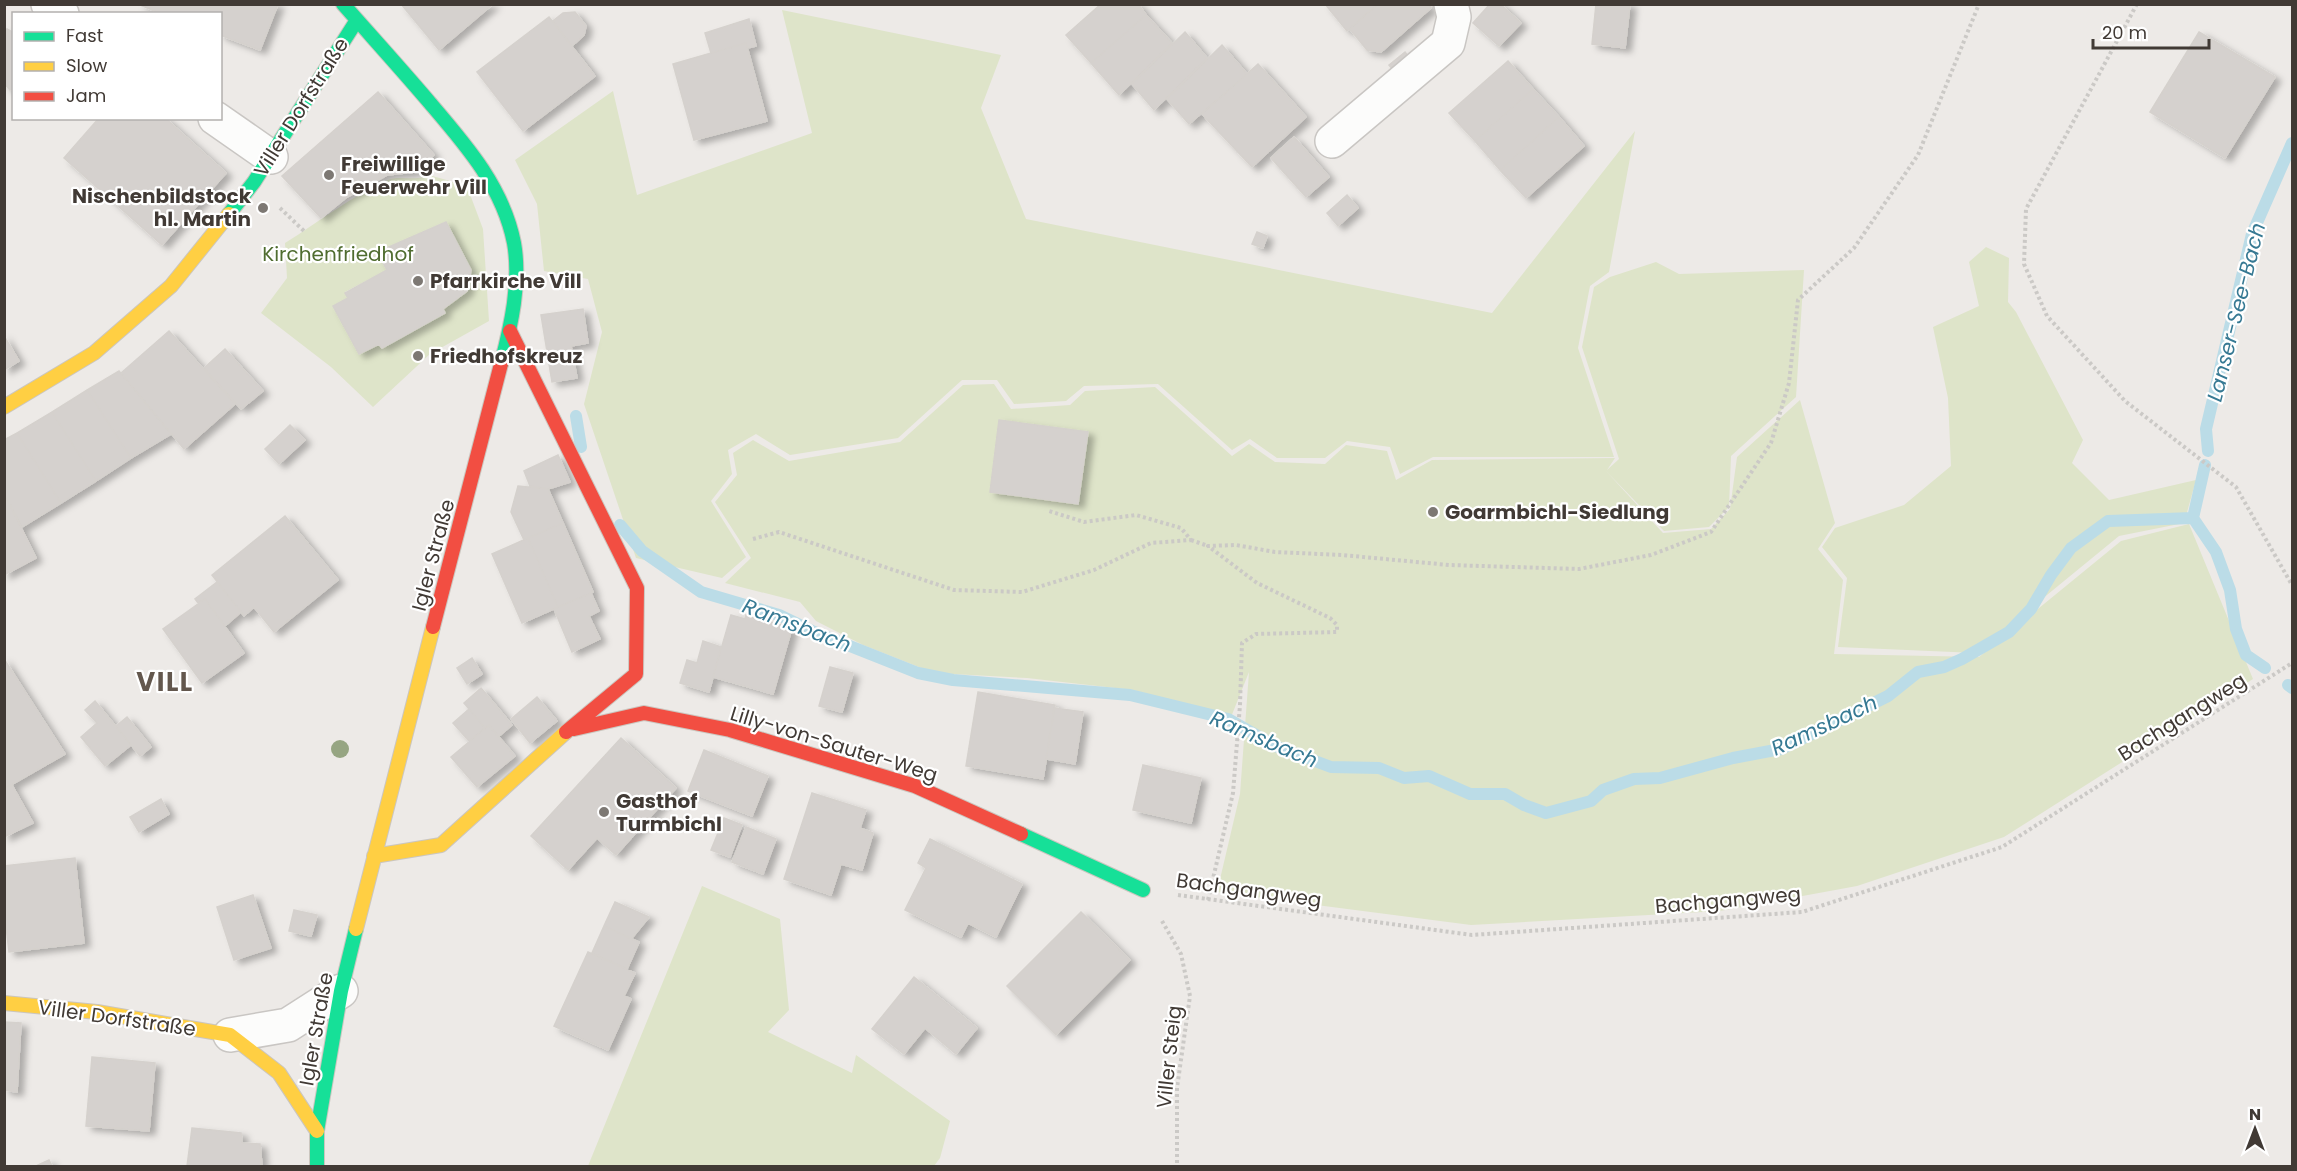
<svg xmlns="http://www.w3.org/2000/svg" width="2297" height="1171" viewBox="0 0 2297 1171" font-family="Poppins,sans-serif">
  <defs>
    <filter id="shadow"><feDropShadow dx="6" dy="4" stdDeviation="3" flood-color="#0004"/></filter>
  </defs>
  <rect width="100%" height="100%" fill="#edeae7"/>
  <path fill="#dee4c9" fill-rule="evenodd" d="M782,10l219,45 -20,53 45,111 466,94 143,-182 -26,141 -19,14 -12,62 36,109h-181l-33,17 -10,-27 -43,-6 -22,17h-48l-27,-19 -18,11 -74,-66 -74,2 -18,15 -52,3 -17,-24h-35l-64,58 -108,17 -34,-21 -28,16 4,24 -21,27 35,56 -24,21 -86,-20 -52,-154 18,-72 -14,-53 -44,-8 -7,-67 -22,-44 98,-69 24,104 175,-62z
    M429,175l21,6 18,8 15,40 6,92 -59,33 -57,53 -42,-40 -70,-54 26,-35 -2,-35c34,-21 66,-47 103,-63 12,-5 26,2 41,-5zM445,222l26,48 -4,21 -24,18 2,4 -64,35 -36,-56 42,-22 -9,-18z
    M1986,247l23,11 -1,44 8,10 67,128 -11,23 37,37 87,-20 -12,43 -65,13 -143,117 -138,-6 9,-69 -25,-31 13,-19 69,-23 47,-39 -3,-68 -15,-71 46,-21 -10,-44z
    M1656,262l23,12 125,-4 -8,127 -65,59 -2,51 -20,20 -45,4 -58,-60 57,62 48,-4 19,-20 7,-52 63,-57 35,123 -17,26 25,31 -9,74 145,3 142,-116 68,-17 64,155 -249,158 -147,49 -137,25 -249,14 -254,-33 23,-98 9,-122 -18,45 -98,-27 -106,-12 -93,-5 -71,-28 -47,-24 -16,-19 -75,-19 26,-25 -36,-56 22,-27 -4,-22 20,-13 36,21 111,-19 63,-57 31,-1 17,25 59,-4 15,-14 70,-4 77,69 17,-12 26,18 50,2 21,-19 41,6 9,29 36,-20 183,-2 -8,12 12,-11 -37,-112 12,-60 16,-10z
    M702,886l78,33 9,91 -21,22 84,41 4,-18 94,66 -10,37 -6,8h-346z"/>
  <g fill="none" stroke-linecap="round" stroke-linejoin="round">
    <path stroke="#bbdce7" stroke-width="12" d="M576,416l5,31
      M2208,451l-2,-22 46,-195 40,-91
      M2193,518l12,-53
      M620,525l22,26 59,41 78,23 33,16 106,42 35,7 177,15 98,24 47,27 56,21 48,1 25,10 25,-2 41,18h35l19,11 22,8 45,-12 12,-11 31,-11 26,-1 73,-20 48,-9 107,-53 30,-24 26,-5 18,-8 47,-27 22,-23 20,-34 20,-27 37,-27 85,-3 23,34 14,38 6,39 10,26 19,13
      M2288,685l4,3"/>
  </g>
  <path fill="#d5d1ce" stroke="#d5d1cd" stroke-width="1.5" filter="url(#shadow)" d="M138,4h140l-18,46 -40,-15v-21h-58z
    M401,4h92l-54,46z
    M1101,4h37l8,11 -55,48 -25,-28z
    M1325,4h53l-31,27z
    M1378,4h50l3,4 -50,44 -14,-2 -17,-21z
    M1490,4h10l21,19 -22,23 -26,-23z
    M1596,4h34l-5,44 -33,-4z
    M575,12l11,14 -2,9 -12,11 -19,-25 10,-8z
    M1146,15l26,28 -53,52 -28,-32z
    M549,17l46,59 -72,55 -46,-59z
    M749,19l7,27 -9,2 -1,-5 -35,10 -6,-20z
    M7,29l7,4v55l-4,2 -6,-7v-52z
    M1185,32l22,26 -53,52 -22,-26z
    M2199,32l76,45 -50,81 -75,-46z
    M746,43l21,78 -73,19 -21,-76z
    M1222,45l25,29 -58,50 -22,-25z
    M1405,52l9,12 -15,13 -10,-12z
    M1508,61l25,28 -58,52 -26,-28z
    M1258,64l48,53 -54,50 -50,-53z
    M1533,89l26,28 -59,53 -25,-29z
    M378,92l56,63 -19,17 -28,3 -40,22 -26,21 -39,-42z
    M1559,117l25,29 -58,52 -26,-28z
    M99,118h66l61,55 -64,72 -98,-87z
    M1294,137l35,40 -23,20 -35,-39z
    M1347,195l11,13 -20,18 -11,-13z
    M446,222l25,48 -4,21 -24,18 2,4 -63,35 -3,-4 -20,10 -26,-48 15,-8 -3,-5 42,-23 -10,-18z
    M1257,232l10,4 -4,12 -11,-4z
    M583,309l5,34 -17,3 6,32 -25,4 -11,-67z
    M169,331l66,73 -51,45 -63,-76z
    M4,336l15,25 -15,9z
    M225,349l38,42 -22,18 -37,-41z
    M119,371l52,63 -40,24 -44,-68z
    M87,390l44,68 -35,23 -44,-69z
    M52,412l44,69 -35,22 -44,-70z
    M999,420l89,12 -10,72 -88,-12z
    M290,425l15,15 -26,24 -14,-15z
    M17,433l44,70 -39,24 -18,-34v-53z
    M558,455l12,27 -22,7 -18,-3 -6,-15z
    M518,486l30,3 15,34 -39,17 -13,-28z
    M4,493l32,65 -32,17z
    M285,516l53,64 -64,52 -20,-25 -10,9 -32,-41z
    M563,523l30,69 -35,15 -30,-69z
    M528,538l30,69 -36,16 -30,-69z
    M217,582l24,30 -16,14 -20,-27 -7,4 -3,-4z
    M591,593l8,18 -10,5 11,23 -28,13 -18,-43z
    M205,599l39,54 -42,30 -39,-54z
    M731,615l14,4 1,-4 46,13 -19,66 -60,-17z
    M703,641l18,6 -12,45 -29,-9 7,-23 10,3z
    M472,658l10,16 -15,10 -10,-16z
    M4,659l61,95 -61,35z
    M830,667l23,6 -11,39 -23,-6z
    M481,688l31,37 -14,12 -9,-12 -4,3 -21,-25z
    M978,692l77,13 -12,74 -77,-13z
    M537,697l20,24 -27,22 -19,-24z
    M95,701l36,44 -26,21 -24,-29 16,-14 -12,-13z
    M1054,708l29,4 -8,52 -29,-5z
    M469,709l16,19 -16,13 -16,-18z
    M127,717l24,30 -11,9 -24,-30z
    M489,725l26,31 -38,31 -26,-30z
    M621,738l55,50 -60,67 -19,-17 -29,32 -37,-34z
    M704,750l64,26 -16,40 -64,-25z
    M1143,765l58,13 -10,45 -58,-13z
    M12,785l21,38 -29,14v-48z
    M812,793l54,17 -6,18 13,5 -11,37 -21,-6 -10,31 -47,-16z
    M161,799l8,15 -30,18 -9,-15z
    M724,818l18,7 -12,32 -19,-7z
    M746,827l30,12 -13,35 -31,-12z
    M930,839l92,45 -26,53 -28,-14 -7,14 -56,-27 21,-42 -8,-5z
    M75,858l9,85 -75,9 -5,-42v-44z
    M253,895l18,53 -37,12 -17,-53z
    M615,902l34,15 -18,22 -27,-13z
    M294,910l23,5 -6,21 -22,-5z
    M1081,912l49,48 -74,75 -49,-49z
    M604,926l35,16 -12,27 -35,-16z
    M588,952l47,21 -11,23 7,3 -23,51 -54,-24z
    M914,977l63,51 -21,26 -31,-26 -21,26 -32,-25z
    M4,1022l17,1 -4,69 -13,-2z
    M92,1057l63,6 -6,68 -63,-5z
    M192,1128l49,5 1,10 18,1 2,22h-75z
    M49,1160l3,6h-16z"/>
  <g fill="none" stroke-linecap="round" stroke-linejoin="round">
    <defs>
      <path id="street" d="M48,4l14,10
        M215,118l56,39
        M1332,141l116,-98 6,-26 -3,-13
        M230,1035l58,-10 53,-34"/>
      <path id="fast" d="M343,4c29,33 59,66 87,99 36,42 73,84 84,140 7,39 -3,83 -13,121
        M229,214l25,-32 103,-162
        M1021,834l122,56
        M317,1166v-35l24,-140 15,-62"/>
      <path id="slow" d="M4,407l90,-54 77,-67 58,-72
        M374,856l67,-11 125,-113
        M356,929l77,-302
        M4,1003l93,9 133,23 49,38 38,58"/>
      <path id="jam" d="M510,331l127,257 -1,86 -70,58
        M433,627l68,-263
        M574,729l70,-16 86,17 185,56 106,48"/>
    </defs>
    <use href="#street" stroke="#c9c6c3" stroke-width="36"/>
    <use href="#fast" stroke="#cbc6bf" stroke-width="16"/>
    <use href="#slow" stroke="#cbc6bf" stroke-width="16"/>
    <use href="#jam" stroke="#cbc6bf" stroke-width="16"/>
    <path stroke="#cbc9c6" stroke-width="4" stroke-dasharray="3 3" stroke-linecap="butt" d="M2137,4l-111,205 -2,55 23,52 78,85 111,86 56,98
      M280,208l24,23
      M753,539l26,-7 175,58 68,2 72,-22 57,-27 40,-3 -10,-12 -45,-13 -52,7 -35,-11
      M1191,540l17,6
      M1178,895l294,40 330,-23 200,-65 290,-184
      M1208,900l25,-107 7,-88 2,-62 14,-9 81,-2v-7l-7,-7 -73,-35 -49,-37 28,-1 39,7 67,3 107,10 130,4 72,-14 60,-23 60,-89 18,-60 9,-83 56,-52 64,-93 61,-151
      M1162,921l19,33 9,42 -13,92v78"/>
    <use href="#street" stroke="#fcfcfb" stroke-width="33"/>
    <use href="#fast" stroke="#16e098" stroke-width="14"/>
    <use href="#slow" stroke="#ffcf43" stroke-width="14"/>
    <use href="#jam" stroke="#f24e42" stroke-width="14"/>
  </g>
  <circle fill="#96a582" cx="340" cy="749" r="9"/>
  <g fill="#7d7873" stroke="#fff" stroke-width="2">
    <circle cx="329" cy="175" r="6"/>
    <circle cx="263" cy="208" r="6"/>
    <circle cx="418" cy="281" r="6"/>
    <circle cx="418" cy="356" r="6"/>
    <circle cx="1433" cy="512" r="6"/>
    <circle cx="604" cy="812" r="6"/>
  </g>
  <g text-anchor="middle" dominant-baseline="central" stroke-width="4.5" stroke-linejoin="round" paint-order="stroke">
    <g font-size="20" fill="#413a35" stroke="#fff">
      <text transform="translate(301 107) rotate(-58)">Viller Dorfstraße</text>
      <text transform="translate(433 555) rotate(-75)">Igler Straße</text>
      <text transform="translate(2182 717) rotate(-32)">Bachgangweg</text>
      <text transform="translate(834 744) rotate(17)">Lilly-von-Sauter-Weg</text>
      <text transform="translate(1249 890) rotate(8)">Bachgangweg</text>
      <text transform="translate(1728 900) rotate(-5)">Bachgangweg</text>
      <text transform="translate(117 1018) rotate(8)">Viller Dorfstraße</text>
      <text transform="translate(316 1029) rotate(-80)">Igler Straße</text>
      <text transform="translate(1169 1057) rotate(-84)">Viller Steig</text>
    </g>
    <g font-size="20" font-weight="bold" fill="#413a35" stroke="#fff" text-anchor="start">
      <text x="341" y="164">Freiwillige<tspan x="341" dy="23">Feuerwehr Vill</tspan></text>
      <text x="251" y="196" text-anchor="end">Nischenbildstock<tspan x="251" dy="23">hl. Martin</tspan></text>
      <text x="430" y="281">Pfarrkirche Vill</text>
      <text x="430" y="356">Friedhofskreuz</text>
      <text x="1445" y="512">Goarmbichl-Siedlung</text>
      <text x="616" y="801">Gasthof<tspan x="616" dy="23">Turmbichl</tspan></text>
    </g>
    <g font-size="20" fill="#4f6c2f" stroke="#fff">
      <text x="338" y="254">Kirchenfriedhof</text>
    </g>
    <g font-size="21" font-style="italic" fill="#367993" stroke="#fff">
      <text transform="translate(2236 312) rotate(-76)">Lanser-See-Bach</text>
      <text transform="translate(797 625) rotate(21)">Ramsbach</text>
      <text transform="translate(1824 725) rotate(-25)">Ramsbach</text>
      <text transform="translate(1264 739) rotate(23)">Ramsbach</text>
    </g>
    <g font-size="26" font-weight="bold" letter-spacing="1.5" fill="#63574d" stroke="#fff">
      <text x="165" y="682">VILL</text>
    </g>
  </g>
  <rect width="2297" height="1171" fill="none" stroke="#413a35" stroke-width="12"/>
  <rect x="12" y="12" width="210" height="108" fill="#ffffff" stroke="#b3b0ae" stroke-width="1.5"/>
  <rect x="24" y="32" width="30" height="9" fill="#16e098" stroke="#b3b0ae" stroke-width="1.5"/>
  <text x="66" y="42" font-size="18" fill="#413a35">Fast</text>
  <rect x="24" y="62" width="30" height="9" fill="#ffcf43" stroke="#b3b0ae" stroke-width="1.5"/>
  <text x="66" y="72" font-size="18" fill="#413a35">Slow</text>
  <rect x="24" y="92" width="30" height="9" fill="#f24e42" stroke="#b3b0ae" stroke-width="1.5"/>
  <text x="66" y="102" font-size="18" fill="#413a35">Jam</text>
  <g transform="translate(2255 1129)" stroke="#ffffff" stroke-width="4.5" paint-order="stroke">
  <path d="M0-4.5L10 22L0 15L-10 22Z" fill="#413a35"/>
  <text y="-9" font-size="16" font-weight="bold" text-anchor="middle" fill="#413a35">N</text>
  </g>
  <path d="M2093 39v9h116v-9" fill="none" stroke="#413a35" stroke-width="3"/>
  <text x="2102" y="39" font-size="18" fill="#413a35" stroke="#ffffff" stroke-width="4.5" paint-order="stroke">20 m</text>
</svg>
